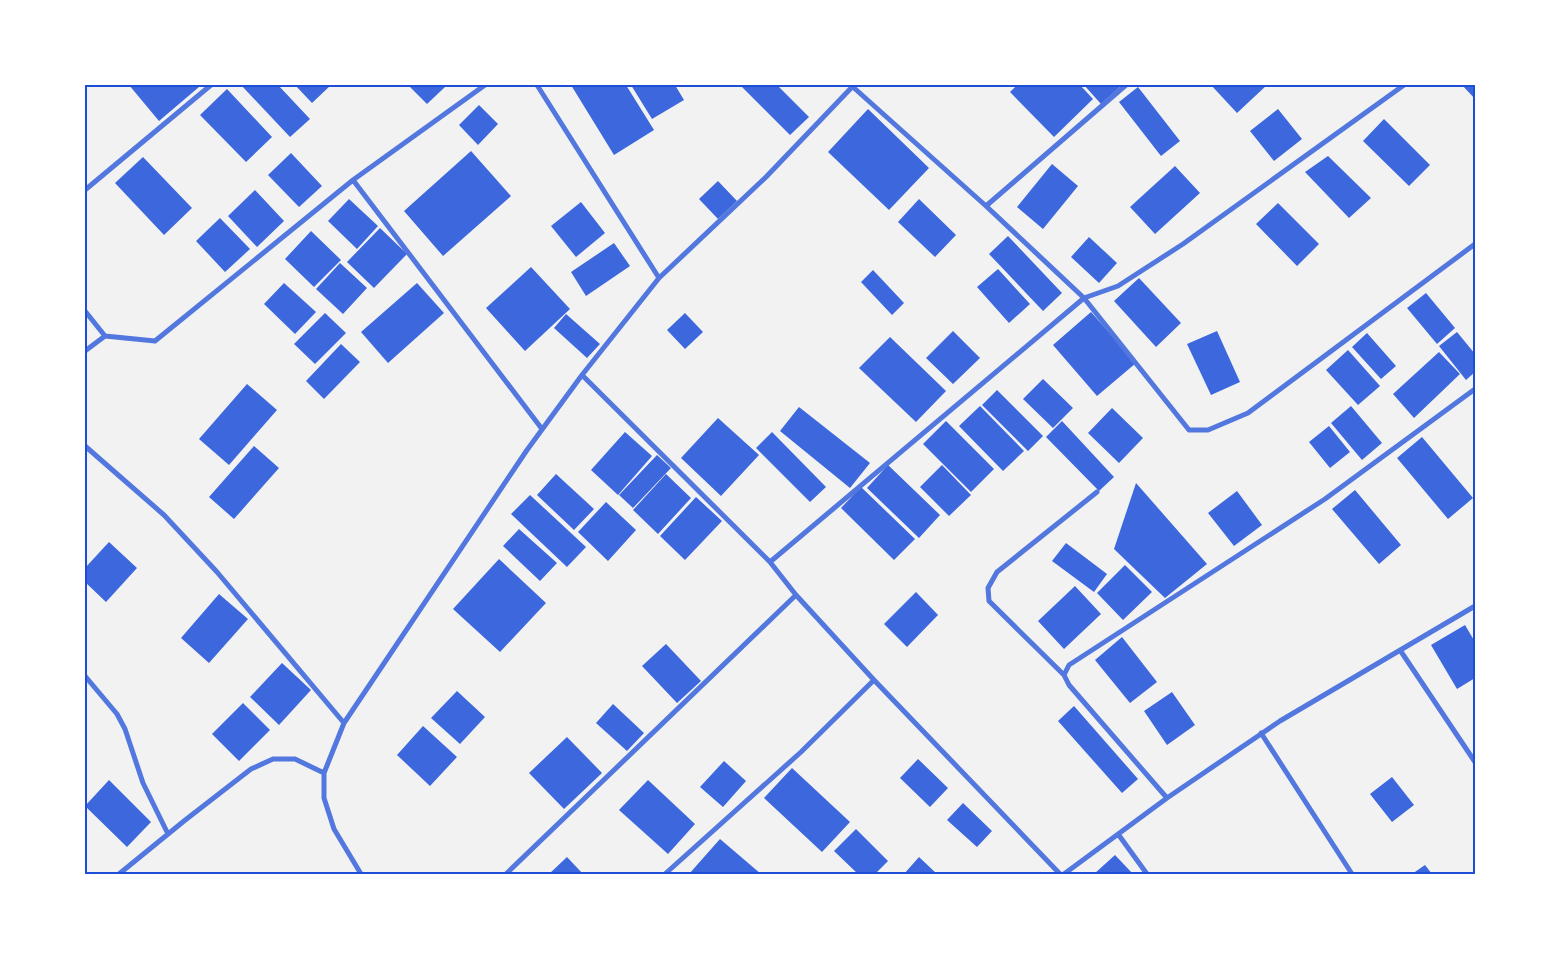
<svg xmlns="http://www.w3.org/2000/svg" width="1560" height="959" viewBox="0 0 1560 959" font-family="Rubik,sans-serif">
  <rect width="100%" height="100%" fill="#f2f2f2"/>
  <path fill="#3d67dc" d="M129,85h68l2,2 -40,34z
    M243,85h35l32,34 -20,18 -48,-51z
    M295,85h36l-19,18z
    M408,85h36l1,2 -18,17z
    M571,85h55l28,45 -40,25z
    M631,85h44l9,15 -32,19z
    M740,85h37l32,32 -19,18z
    M1017,85h63l13,14 -39,38 -44,-45z
    M1084,85h38l-21,19z
    M1211,85h56l-30,28z
    M1462,85h13v14z
    M1138,87l42,54 -19,15 -42,-54z
    M227,89l45,48 -26,25 -46,-47z
    M479,105l19,19 -20,21 -19,-20z
    M868,109l61,59 -40,42 -61,-58z
    M1278,109l24,30 -28,22 -24,-30z
    M1384,119l46,46 -21,21 -46,-45z
    M471,151l40,45 -68,60 -39,-45z
    M291,153l31,33 -23,21 -31,-32z
    M1328,156l43,42 -22,20 -44,-46z
    M143,157l49,51 -28,27 -49,-52z
    M1052,164l26,22 -35,43 -26,-22z
    M1175,166l25,27 -45,41 -25,-27z
    M718,181l19,20 -19,18 -19,-20z
    M255,190l29,31 -27,26 -29,-31z
    M349,199l29,27 -21,23 -29,-28z
    M919,199l37,36 -21,22 -37,-35z
    M581,202l24,31 -29,24 -25,-31z
    M1278,203l41,41 -22,22 -41,-42z
    M220,218l30,31 -25,23 -29,-31z
    M380,228l27,26 -33,34 -27,-26z
    M311,231l30,29 -27,27 -29,-28z
    M1008,236l54,57 -19,18 -54,-57z
    M1089,237l28,26 -18,20 -28,-26z
    M614,243l16,23 -44,30 -15,-24z
    M340,263l27,25 -24,26 -27,-25z
    M531,267l39,42 -45,42 -39,-43z
    M998,269l32,35 -21,19 -32,-36z
    M873,270l31,33 -12,12 -31,-33z
    M1139,278l42,45 -25,24 -42,-46z
    M284,283l32,29 -21,22 -31,-30z
    M417,283l27,30 -56,50 -27,-31z
    M1426,293l29,35 -18,16 -30,-36z
    M1091,312l45,51 -39,33 -44,-51z
    M325,313l21,20 -31,31 -21,-20z
    M685,313l18,19 -18,17 -18,-19z
    M566,314l34,30 -13,14 -33,-30z
    M953,331l27,27 -27,26 -27,-26z
    M1217,331l23,51 -29,13 -24,-51z
    M1457,332l18,22v18l-9,8 -27,-34z
    M1367,333l29,33 -15,13 -29,-32z
    M890,337l56,54 -30,31 -57,-54z
    M341,344l19,18 -36,37 -18,-18z
    M1348,350l32,36 -22,19 -32,-35z
    M1439,352l21,22 -46,44 -21,-24z
    M1043,379l30,29 -20,20 -30,-29z
    M247,384l30,26 -48,55 -30,-26z
    M997,390l46,46 -15,15 -46,-46z
    M980,406l44,45 -21,20 -44,-45z
    M1351,406l31,37 -20,17 -31,-37z
    M799,407l71,56 -20,25 -70,-57z
    M1112,408l31,30 -24,25 -31,-30z
    M718,418l41,37 -38,41 -40,-38z
    M946,421l48,48 -23,23 -48,-48z
    M1062,421l52,56 -15,14 -53,-54z
    M1329,426l21,26 -20,16 -21,-26z
    M625,432l27,24 -34,39 -27,-25z
    M772,432l54,55 -16,15 -54,-54z
    M1422,437l51,61 -25,21 -51,-61z
    M254,446l25,22 -45,51 -25,-22z
    M657,455l14,13 -38,40 -14,-13z
    M888,465l52,50 -21,23 -52,-50z
    M942,465l29,30 -22,21 -29,-29z
    M556,474l38,35 -20,21 -37,-35z
    M666,474l25,24 -33,36 -25,-24z
    M1136,483l71,81 -42,34 -51,-49z
    M861,487l54,52 -21,21 -53,-52z
    M1355,490l46,55 -22,19 -47,-55z
    M1237,491l25,34 -28,21 -26,-33z
    M530,495l56,52 -19,20 -56,-53z
    M696,497l26,24 -37,39 -25,-24z
    M606,502l30,28 -28,31 -30,-29z
    M519,529l38,34 -17,18 -37,-35z
    M109,542l28,26 -31,34 -21,-20v-14z
    M1066,543l41,31 -13,18 -42,-31z
    M499,559l47,44 -46,49 -47,-43z
    M1125,565l27,27 -29,28 -26,-27z
    M1075,586l26,28 -37,35 -26,-28z
    M916,592l22,23 -31,32 -23,-23z
    M219,594l29,25 -39,44 -28,-25z
    M1465,625l10,17v36l-18,11 -26,-44z
    M1122,637l35,45 -27,21 -35,-43z
    M666,644l35,37 -24,22 -35,-37z
    M282,663l29,27 -32,35 -29,-28z
    M457,691l28,26 -25,27 -29,-26z
    M1172,692l23,33 -28,20 -23,-34z
    M243,703l27,27 -31,31 -27,-27z
    M613,704l31,29 -17,18 -31,-28z
    M1074,706l64,73 -16,14 -64,-72z
    M423,726l34,31 -27,29 -33,-31z
    M567,737l35,36 -38,36 -35,-36z
    M918,759l30,29 -18,19 -30,-29z
    M724,761l22,20 -23,26 -23,-20z
    M792,768l58,54 -28,30 -58,-54z
    M1392,777l22,28 -22,17 -22,-28z
    M109,780l42,42 -24,25 -42,-41z
    M648,780l47,44 -27,30 -49,-44z
    M963,803l29,28 -15,16 -30,-27z
    M856,829l32,32 -13,13h-17l-24,-23z
    M720,839l41,35h-72z
    M1115,855l18,19h-39z
    M567,857l16,17h-34z
    M919,857l18,17h-33z
    M1425,865l7,9h-20z"/>
  <g fill="none" stroke-linecap="round" stroke-linejoin="round">
    <path stroke="#5277de" stroke-width="5" d="M537,85l122,193
      M853,87l133,119 98,92 105,132h19l40,-17 227,-169
      M353,180l189,249
      M85,190l126,-105
      M986,206l140,-121
      M85,311l20,25 50,5 198,-161 132,-95
      M85,351l20,-15
      M582,375l188,187 26,33 78,85 186,194
      M85,446l79,69 53,57 127,151
      M770,562l314,-264 34,-12 65,-42 221,-159
      M1400,650l75,112
      M1064,675l-75,-74 -1,-13 9,-16 100,-80
      M85,676l32,38 8,15 18,54 25,51
      M1261,733l91,141
      M1167,798l-98,-113 -5,-10 5,-10 256,-166 150,-110
      M1118,834l29,40
      M119,874l65,-53 67,-52 22,-10h22l29,14
      M361,874l-27,-45 -10,-31v-25l20,-50 183,-273 55,-75 77,-97 107,-101 88,-92
      M506,874l290,-279
      M665,874l136,-122 73,-72
      M1064,874l103,-76 113,-77 195,-115"/>
  </g>
  <rect width="1560" height="959" fill="none" stroke="#ffffff" stroke-width="172"/>
  <rect x="86" y="86" width="1388" height="787" fill="none" stroke="#1d4ed8" stroke-width="2"/>
</svg>
